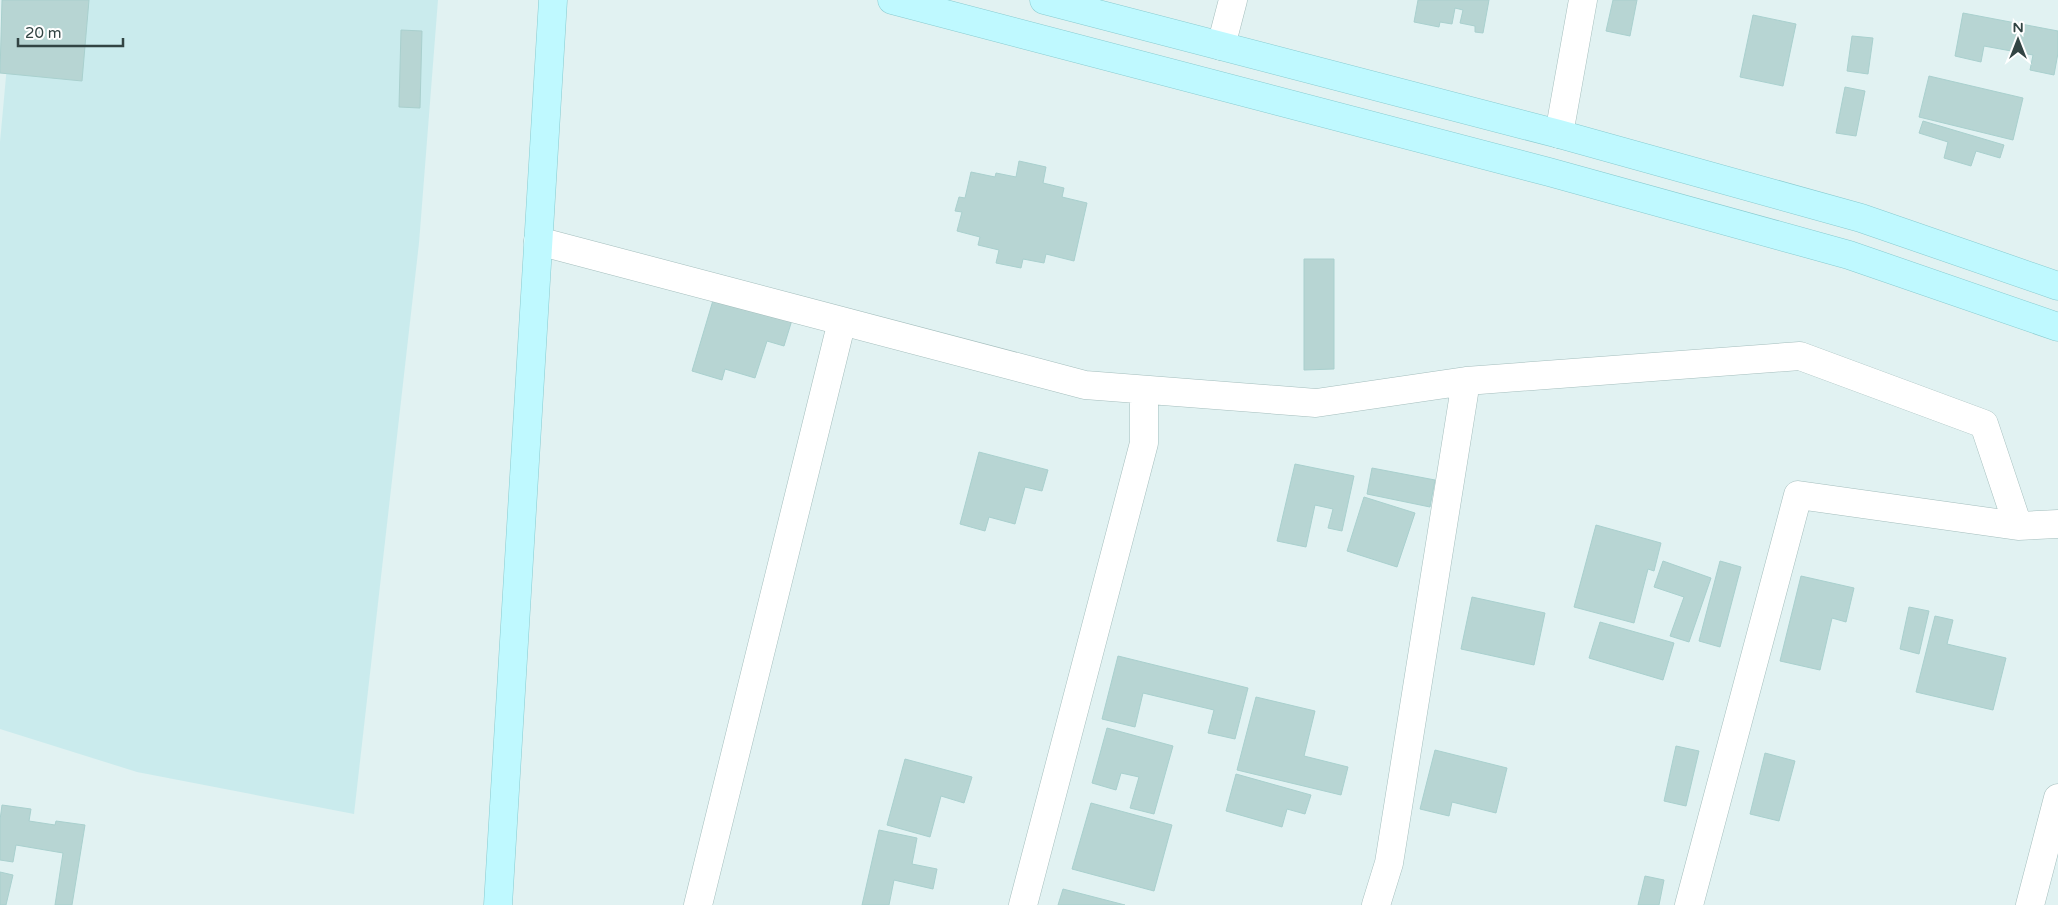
<svg xmlns="http://www.w3.org/2000/svg" width="2058" height="905" viewBox="0 0 2058 905" font-family="'Varela Round',sans-serif">
  <rect width="100%" height="100%" fill="#e1f2f2"/>
  <path fill="#caebed" d="M13,0h425l-19,243 -65,571 -217,-42 -137,-43v-587z"/>
  <path fill="#b7d5d3" stroke="#a9d0ce" d="M2,0h87l-7,81 -82,-8z
    M1418,0h71l-6,33 -8,-1v-6l-15,-3 3,-13 -8,-2 -3,16 -12,-2 -1,5 -25,-5z
    M1613,0h24l-7,36 -24,-5z
    M1963,13l95,18v22l-4,22 -24,-5 3,-15 -49,-9 -3,16 -26,-6z
    M1753,15l43,9 -13,62 -43,-9z
    M401,30l21,1 -2,77 -21,-1z
    M1852,36l21,2 -5,36 -21,-3z
    M1929,76l94,22 -10,42 -94,-23z
    M1845,87l20,4 -9,45 -20,-3z
    M1923,121l81,24 -4,13 -24,-7 -5,15 -27,-8 4,-16 -29,-9z
    M1019,161l27,6 -3,16 21,5 -2,9 25,6 -13,58 -28,-7 -2,9 -21,-4 -2,9 -25,-5 3,-13 -21,-5 2,-8 -23,-6 5,-19 -7,-1 4,-14 6,1 6,-26 24,5 1,-4 20,4z
    M1304,259h30v110l-30,1z
    M714,297l78,23 -8,26 -17,-5 -12,37 -30,-9 -3,11 -30,-9z
    M979,452l69,18 -6,21 -17,-4 -10,37 -26,-7 -4,14 -25,-7z
    M1295,464l59,12 -12,55 -14,-3 5,-19 -18,-4 -9,42 -29,-6z
    M1372,468l63,12 -5,27 -63,-13z
    M1364,497l51,16 -18,54 -50,-16z
    M1596,525l65,18 -7,28 -6,-2 -14,54 -60,-16z
    M1663,561l48,17 -22,64 -19,-6 14,-39 -30,-10z
    M1720,561l21,6 -21,80 -21,-6z
    M1801,576l53,12 -8,34 -14,-4 -12,52 -40,-9z
    M1472,597l73,16 -11,52 -73,-16z
    M1909,607l20,4 -10,43 -19,-5z
    M1935,616l18,4 -6,24 59,14 -13,52 -77,-18z
    M1600,622l74,21 -11,37 -74,-22z
    M1118,656l130,32 -13,51 -27,-6 6,-23 -71,-17 -8,34 -33,-8z
    M1256,697l59,14 -11,45 44,11 -7,28 -104,-25z
    M1107,728l66,18 -19,68 -24,-6 9,-31 -18,-4 -5,17 -24,-7z
    M1676,746l23,5 -13,55 -22,-5z
    M1435,750l72,18 -11,45 -44,-11 -3,14 -29,-7z
    M1765,753l30,8 -16,60 -29,-7z
    M905,759l67,18 -8,26 -23,-7 -11,41 -43,-12z
    M1236,774l75,21 -6,19 -18,-5 -5,18 -56,-16z
    M1091,803l81,22 -18,66 -82,-22z
    M2,805l29,4 -2,12 26,4 1,-4 29,4 -13,80h-17l8,-52 -47,-8 -3,17 -13,-2v-40z
    M879,830l38,8 -5,26 25,5 -4,20 -39,-9 -5,25h-27z
    M0,872l13,3 -7,30h-6z
    M1645,876l19,4 -5,25h-21z
    M1063,889l62,16h-67z"/>
  <g fill="none" stroke-linecap="round" stroke-linejoin="round">
    <defs>
      <path id="street" d="M1221,46l12,-46
        M1559,134l24,-134
        M538,241l547,144 231,18 150,-22 334,-25 184,68 34,102 40,-2
        M698,905l144,-584
        M1023,905l121,-462v-53
        M1376,905l13,-42 77,-482
        M1689,905l109,-410 220,31
        M2030,905l28,-107"/>
      <path id="secondary" d="M892,0l657,172 300,83 209,72
        M1044,0l515,134 302,84 197,68
        M498,905l55,-905"/>
    </defs>
    <use href="#street" stroke="#a4bebd" stroke-width="29"/>
    <use href="#secondary" stroke="#89cbd0" stroke-width="29"/>
    <use href="#street" stroke="#fff" stroke-width="28"/>
    <use href="#secondary" stroke="#bff9ff" stroke-width="28"/>
  </g>
  <g transform="translate(2018 40)" stroke="#ffffff" stroke-width="4" paint-order="stroke">
  <path d="M0-4L9 19L0 12L-9 19Z" fill="#324443"/>
  <text y="-8" font-size="14" font-weight="bold" text-anchor="middle" fill="#324443">N</text>
  </g>
  <path d="M18 38v8h105v-8" fill="none" stroke="#324443" stroke-width="2.5"/>
  <text x="25" y="38" font-size="15" fill="#324443" stroke="#ffffff" stroke-width="4" paint-order="stroke">20 m</text>
</svg>
